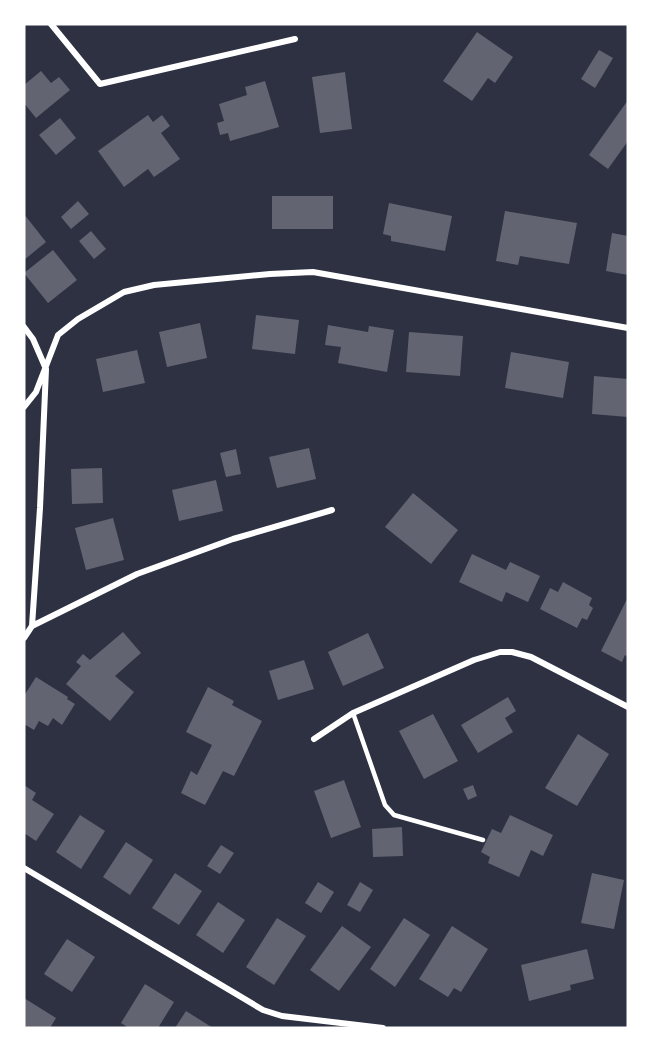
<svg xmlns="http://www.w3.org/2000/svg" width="652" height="1052" viewBox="0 0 652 1052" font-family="Helvetica,sans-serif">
  <rect width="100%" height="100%" fill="#2d3142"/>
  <path fill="#626471" d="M477,32l36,25 -18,26 -7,-5 -16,23 -29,-20z
    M599,50l14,8 -18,30 -14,-9z
    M41,71l10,12 8,-6 11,13 -34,28 -12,-15v-18z
    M345,72l7,57 -32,4 -8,-56z
    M265,81l14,46 -49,14 -2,-8 -8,2 -3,-12 7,-2 -5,-17 28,-9 -2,-8z
    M628,100v41l-20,28 -19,-14z
    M148,115l5,7 9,-7 8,11 -9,7 19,26 -26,18 -6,-8 -24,18 -26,-36z
    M60,118l16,20 -20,17 -17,-20z
    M272,196h61v33h-61z
    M78,201l11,13 -18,15 -10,-12z
    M389,203l63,13 -7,35 -54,-10v-5l-8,-2z
    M505,211l72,12 -8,41 -49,-8 -2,9 -22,-4z
    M24,214l22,28 -22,18z
    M91,231l15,18 -12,10 -15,-18z
    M612,233l16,3v39l-22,-4z
    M53,250l24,30 -29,23 -24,-30z
    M256,315l43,5 -4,34 -43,-5z
    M200,323l7,35 -40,9 -8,-35z
    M328,325l40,7 1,-6 25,4 -7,42 -49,-9 3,-16 -16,-2z
    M409,332l54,4 -3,40 -54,-4z
    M137,350l8,33 -42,9 -7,-33z
    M511,352l58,10 -6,36 -58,-10z
    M594,376l34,3v38l-36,-3z
    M309,448l7,31 -39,9 -8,-31z
    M236,449l5,25 -15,3 -6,-24z
    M102,468l1,35 -31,1 -1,-35z
    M216,480l7,31 -44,10 -7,-31z
    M413,493l45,37 -27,34 -46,-37z
    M113,518l11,42 -38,10 -11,-42z
    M472,554l34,16 4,-8 30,14 -12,26 -22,-10 -4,10 -43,-20z
    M563,582l29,16 -3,7 4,3 -6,12 -5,-2 -5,10 -37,-19 10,-21 8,4z
    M628,597v60l-3,-2 -3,7 -21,-11z
    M123,632l18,21 -26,23 19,16 -24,29 -44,-37 15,-18 -5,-4 7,-8 7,6z
    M368,633l16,35 -41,18 -15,-34z
    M304,660l10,29 -36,11 -9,-29z
    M36,677l32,20 -1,2 8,5 -13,21 -9,-7 -5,8 -9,-5 -5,9 -10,-6v-28z
    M208,687l26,14 -2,4 30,16 -28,55 -11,-5 -18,34 -24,-12 10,-22 6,4 15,-30 -26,-13z
    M508,697l8,14 -11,7 8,14 -35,21 -17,-28z
    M433,714l25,47 -34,18 -25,-48z
    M578,734l31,20 -32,52 -32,-18z
    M344,780l17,47 -30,11 -17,-47z
    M24,785l12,8 -4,7 22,14 -18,27 -12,-8z
    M473,785l4,11 -9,4 -5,-11z
    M80,815l25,16 -24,38 -25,-17z
    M510,815l43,20 -10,21 -12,-6 -12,27 -31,-14 2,-6 -9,-5 11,-23 9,4z
    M402,827l1,29 -30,1 -1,-28z
    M126,842l27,18 -23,35 -27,-18z
    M221,845l13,8 -14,21 -13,-8z
    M175,873l27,18 -23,34 -27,-17z
    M592,873l32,7 -10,49 -33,-6z
    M318,882l16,10 -13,21 -16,-10z
    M360,882l13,8 -13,22 -13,-7z
    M218,902l27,18 -22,33 -27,-18z
    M277,918l29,18 -32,49 -28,-18z
    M404,918l26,17 -35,52 -25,-18z
    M342,926l29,21 -32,44 -29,-21z
    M452,926l36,23 -27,43 -7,-4 -6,9 -29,-18z
    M67,939l28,18 -23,35 -28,-18z
    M587,949l7,30 -24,6 1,5 -42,11 -8,-36z
    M145,984l29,18 -16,26h-29l-8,-5z
    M24,998l32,20 -6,10h-26z
    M186,1011l27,17h-38z"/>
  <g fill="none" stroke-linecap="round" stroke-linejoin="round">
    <path stroke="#fff" stroke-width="4.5" d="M353,713l32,92 9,10 89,25"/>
    <path stroke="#fff" stroke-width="6" d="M51,24l49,60 195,-45
      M24,327l9,12 13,30 -6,139 -8,118 -8,12
      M24,407l12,-15 22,-57 20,-16 46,-27 30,-7 116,-11 43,-2 315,56
      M32,626l105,-52 96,-35 99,-29
      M314,739l39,-26 121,-53 26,-8h12l19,5 97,50
      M24,868l239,142 19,6 101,12"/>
  </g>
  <rect width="652" height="1052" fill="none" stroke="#ffffff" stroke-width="51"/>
</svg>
